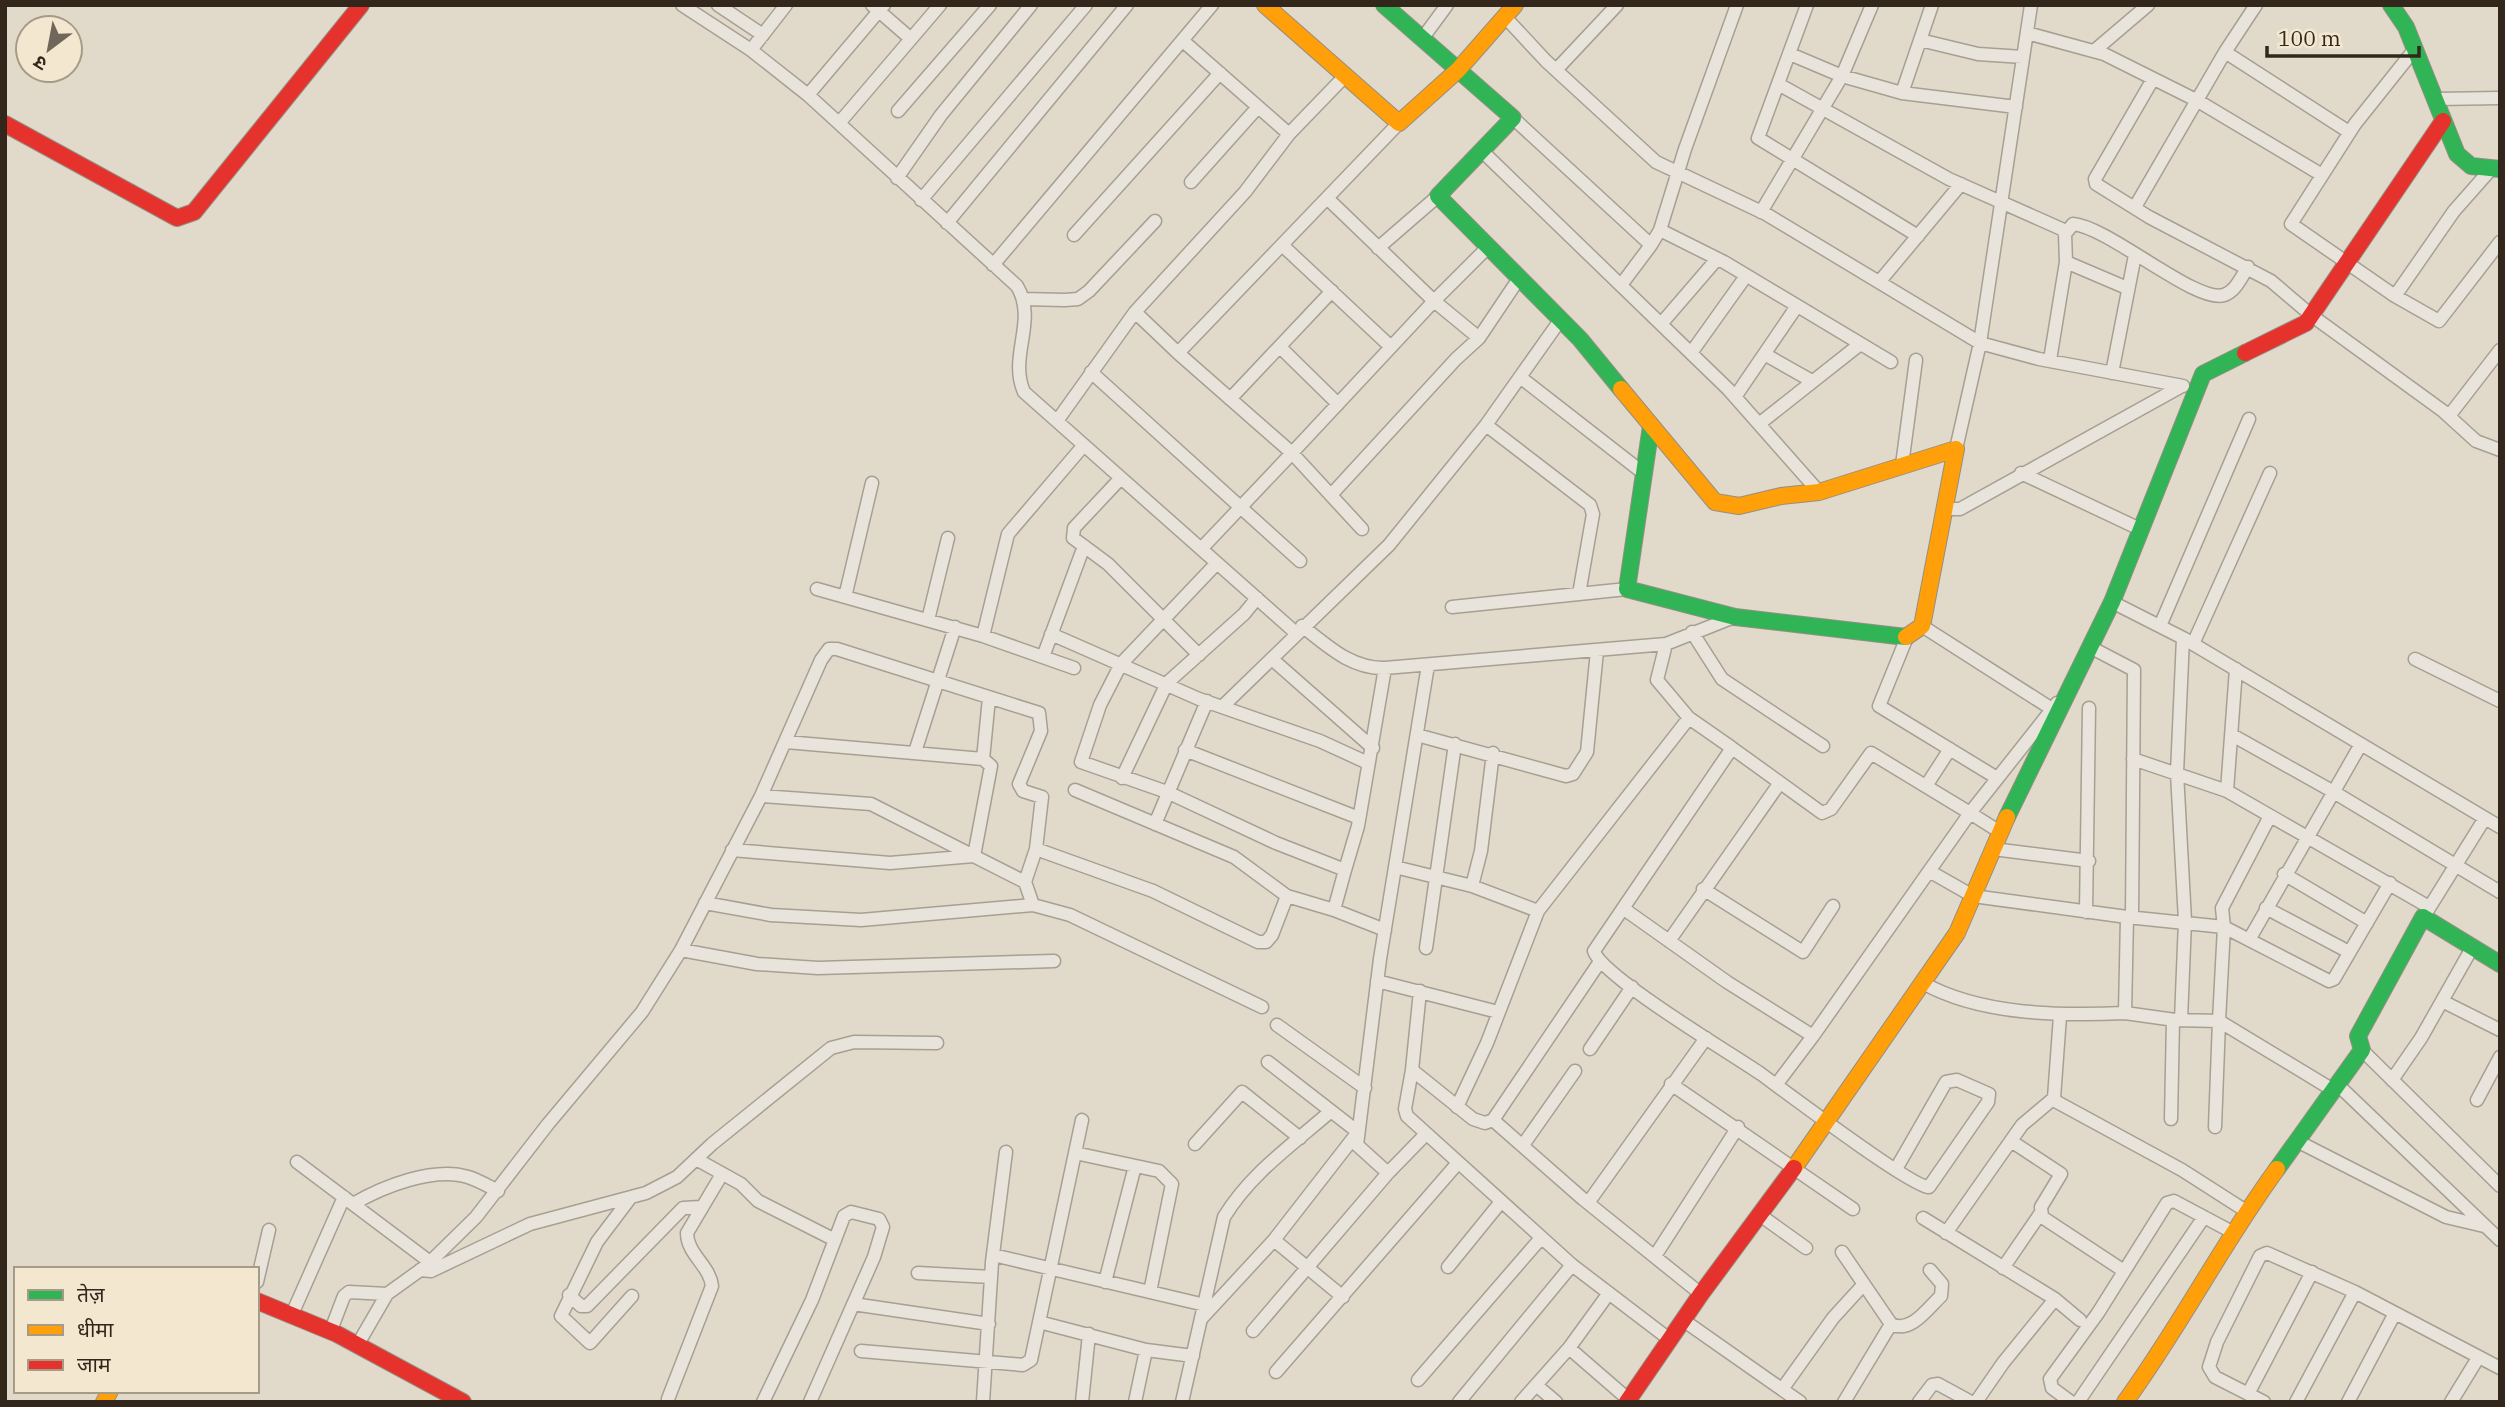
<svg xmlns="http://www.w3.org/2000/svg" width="2505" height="1407" viewBox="0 0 2505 1407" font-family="'IBM Plex Serif','Noto Sans Devanagari',serif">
  <rect width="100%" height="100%" fill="#e1daca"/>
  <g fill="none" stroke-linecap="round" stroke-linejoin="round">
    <defs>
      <path id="street" d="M682,5l69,45 57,45 209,191c21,35 -9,70 7,106l272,241
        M718,5l45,30
        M872,5l39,34
        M1807,5l-49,133 160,98
        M1505,17l41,44 110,101 110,52 214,129 59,16 144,27
        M2027,33l77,21 94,47 124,74
        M1422,39l25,-34
        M1920,40l58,14 45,3
        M1183,41l106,93
        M751,50l35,-45
        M2414,50l-59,74 -64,100 104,72 44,25 61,-79
        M2094,51l54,-46
        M2225,52l124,80
        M1790,54l52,22 60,17 114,14
        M1556,70l61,-65
        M2153,79l-58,100 1,5 53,33 122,64 40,34 132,96 33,30 24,9
        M1780,85l169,94 117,52
        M1902,93l30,-88
        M808,95l76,-90
        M2435,99l65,-1
        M898,111l92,-106
        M1513,118l138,127 -30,40
        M840,122l100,-117
        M1482,151l246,238 91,103
        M897,178l44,-63 90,-110
        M1191,182l67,-75
        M1327,198l107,103 -142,152 70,76
        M921,200l165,-195
        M2135,207l90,-155 31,-47
        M1761,212l81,-136 30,-71
        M947,223l180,-218
        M1660,230l64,32 167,100
        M1074,235l146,-162
        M1282,245l109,102
        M1651,245l9,-15 25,-81 52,-144
        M1378,248l60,-52
        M2066,262l61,26
        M993,265l219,-260
        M1880,281l81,-97
        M2395,296l59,-85 38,-43
        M1023,299l42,1 13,-1 11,-8 66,-70
        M1135,312l110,-120 44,-58 56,-58
        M1661,324l56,-65
        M1479,338l-45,-37 54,-54
        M1281,348l57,56
        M1178,353l114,100 -91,96
        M1691,353l55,-77
        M1766,355l46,26
        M2050,360l16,-98 -1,-28 8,-10c36,3 123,80 151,71 12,-4 17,-18 24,-28
        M1091,372l209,189
        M2112,373l23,-118
        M1520,377l122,95
        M1735,397l62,-91
        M1230,399l102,-108
        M2449,416l51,-66
        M1057,421l78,-109 43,41 221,-230
        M1759,424l100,-79
        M1486,425l104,80 3,9 -14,80
        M1956,449l24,-106 51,-338
        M1902,465l14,-105
        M2021,473l121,57
        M1120,479l-46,49 -1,10 35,26 91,91
        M1331,495l125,-136 23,-21 41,-61
        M1945,509h15l222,-123
        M1216,564l-95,100 -21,41 -19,57 86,30 109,51 69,27 13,-44 27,-158 281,-24 68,-27
        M817,589l166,47 91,32
        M845,597l27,-114
        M2112,602l71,36 317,189
        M1452,607l175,-18
        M928,620l20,-82
        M1302,626c26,20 49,43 83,42
        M1922,626l130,83
        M2160,626l89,-207
        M1692,632l30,47 101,67
        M1051,634l148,65 121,42 48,22
        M983,636l25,-102 76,-89
        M1907,637l-28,69 118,72
        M1666,644l-9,36 32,38 43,30
        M2193,644l77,-171
        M2090,647l44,23 -2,248
        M1043,657l41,-111
        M2415,659l85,42
        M1273,660l100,88
        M2236,669l-9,122 202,116
        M1223,706l166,-161 97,-120 75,-106
        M1417,735l149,41 7,-2 14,-22 10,-101
        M2232,735l100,56 168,101
        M786,742l197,17 6,-61
        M1185,750l174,68
        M915,752l40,-125
        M2133,759l94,32
        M1122,778l45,-95 77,-69 13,-16
        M1926,786l24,-37
        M1075,790l159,67 53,39
        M761,796l60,-136 8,-11h8l202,64 2,18 -22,53 4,7 19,6 -6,52
        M2270,816l-48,92 2,19 105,54 5,-2 56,-96
        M1155,824l52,-123
        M1993,849l96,12
        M732,850l158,13 84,-7 17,-90 -8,-7
        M1395,867l77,19 66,25
        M1929,871l44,25 154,21 -2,96 50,7 44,1 -4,106
        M2284,874l83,49
        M1472,886l9,-35 12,-98
        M1703,889l100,63 30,-46
        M705,903l66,12 90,5 172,-15 -8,-23
        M1033,905l37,10 192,92
        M2266,908l83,44
        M1624,909l103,73 86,54 -37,49
        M1334,910l51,20
        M2086,912l3,-204
        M2426,913l59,-95
        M2127,917l97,10 -5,94 114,69
        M2249,940l112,-196
        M1669,941l110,-157
        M1426,948l29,-204
        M681,950l76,14 61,4 236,-7
        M1377,981l121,31
        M1923,983c57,32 137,33 202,30
        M1420,991l-8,79 -7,39 2,7 165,149 97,74
        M2442,1001l58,29
        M2060,1016l-6,82 3,4 125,68 64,41
        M2181,1020l4,-99 -8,-148 6,-135
        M1277,1025l88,63
        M1813,1036l157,-223 30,19
        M1590,1049l42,-62
        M2362,1050l138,136
        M1268,1062l90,70 -84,108 69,57
        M1412,1070l61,49 12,4 8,-3 106,-157
        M2392,1080l29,-42 51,-90
        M1671,1084l182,125
        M2337,1084l163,156
        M2477,1100l23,-43
        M1457,1107l30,-64 51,-132 151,-193
        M2171,1119l2,-99
        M1493,1120l90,79 118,95
        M1425,1135l-37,38 -31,-28 23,-186 48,-294
        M2011,1141l50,33 -20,33 1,10 82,54
        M2297,1141l149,76 38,9
        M1195,1144l47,-52 58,46
        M1523,1145l52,-74
        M1075,1153l84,18 13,13 -22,108
        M696,1159l45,25 17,17 77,39
        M297,1162l133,100
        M1896,1169l50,-87 11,-2 32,14 -1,8 -59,85c-16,1 -146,-97 -168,-113 -29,-20 -160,-98 -167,-123l138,-203 90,65 9,-4 40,-56 99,60 87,-110
        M631,1197l-34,45 -36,74 29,27 42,-47
        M1588,1203l118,-165
        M353,1204c29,-17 81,-38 115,-27 10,3 20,9 30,14
        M1760,1215l46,33
        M1923,1218l132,81 25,21
        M1946,1233l76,-108 32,-27
        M1842,1252l49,72 -47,78
        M993,1255l212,50
        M1655,1256l83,-129
        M1448,1267l52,-64
        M2003,1268l37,-54
        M420,1270l11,1 99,-47 116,-31 31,-16 35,-33 119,-96 23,-6 83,1
        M918,1273l73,4
        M257,1282l12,-52
        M1105,1282l30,-116
        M569,1295l12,11h6l96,-98 17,-1
        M853,1304l136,20
        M293,1312l51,-115
        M1202,1318l72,-78
        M1683,1320l117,82
        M1039,1322l107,28 47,6
        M1891,1324c20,10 37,-16 50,-28l1,-12 -12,-14
        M331,1330l13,-34 5,-4 38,2
        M1253,1331l135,-158
        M358,1344l29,-50 39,-28 50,-49 72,-93 94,-112 39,-62 80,-154 110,8 154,78 11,-33 117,42 105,51h8l6,-7 15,-39 47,14 11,-40
        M1569,1348l60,52
        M861,1351l162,14 8,-5 51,-240
        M1276,1372l181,-208
        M1418,1380l123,-142
        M1536,1385l20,17
        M1783,1388l50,-70 31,-34
        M2248,1394l64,-122
        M668,1399l44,-113c-2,-20 -25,-32 -25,-53l35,-59
        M763,1402l49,-102 32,-84 7,-4 28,7 4,8 -9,30 -64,145
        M983,1402l9,-140 14,-110
        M1082,1402l7,-68
        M1135,1402l11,-52
        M1182,1402l42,-185c27,-44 68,-72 107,-106
        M1459,1402l113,-137
        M1521,1402l48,-54 40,-55
        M1919,1402l13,-17 6,-1 33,18
        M1976,1402l27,-39 52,-64
        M2071,1402l-19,-14 -2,-9 48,-66 69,-110 7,-2 60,32
        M2078,1402l126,-185
        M2264,1402l-49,-25 -6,-10 8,-25 43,-86 7,-3 88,39 145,76
        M2296,1402l59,-110
        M2348,1402l47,-89
        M2451,1402l27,-44"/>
      <path id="fast" d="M1384,5l129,113 -75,78 142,143 41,50
        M2391,5l15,22 51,127 14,12 29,3
        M1651,426l-24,163 108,28 171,20
        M2007,817l105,-215 91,-228 42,-21
        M2277,1169l85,-119 -4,-14 65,-119 77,47"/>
      <path id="slow" d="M1265,5l134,118 59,-53 57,-65
        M1621,389l94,113 24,4 42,-10 38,-4 137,-43 -34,177 -16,11
        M1794,1168l163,-235 50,-116
        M104,1402l6,-11
        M2125,1402c55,-75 97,-158 152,-233"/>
      <path id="jam" d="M5,124l172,94 17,-6 167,-207
        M2245,353l61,-30 137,-202
        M257,1301l80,33 126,68
        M1627,1402l74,-108 93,-126"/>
    </defs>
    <use href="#street" stroke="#a69f94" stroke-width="15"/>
    <use href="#fast" stroke="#958e83" stroke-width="18"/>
    <use href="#slow" stroke="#958e83" stroke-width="18"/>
    <use href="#jam" stroke="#958e83" stroke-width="18"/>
    <use href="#street" stroke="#e9e4db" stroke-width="12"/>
    <use href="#fast" stroke="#30b455" stroke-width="16"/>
    <use href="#slow" stroke="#ff9f0a" stroke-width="16"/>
    <use href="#jam" stroke="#e5322d" stroke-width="16"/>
  </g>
  <rect width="2505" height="1407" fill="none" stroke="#33271c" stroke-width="14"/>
  <rect x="14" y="1267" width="245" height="126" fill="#f3e8cf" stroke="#a69b87" stroke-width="2"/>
  <rect x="28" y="1290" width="35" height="10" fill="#30b455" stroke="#a69b87" stroke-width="2"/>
  <text x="77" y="1302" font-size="21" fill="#33271c">तेज़</text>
  <rect x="28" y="1325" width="35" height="10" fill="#ff9f0a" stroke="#a69b87" stroke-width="2"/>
  <text x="77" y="1337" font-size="21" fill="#33271c">धीमा</text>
  <rect x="28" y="1360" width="35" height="10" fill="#e5322d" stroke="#a69b87" stroke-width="2"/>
  <text x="77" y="1372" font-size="21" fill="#33271c">जाम</text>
  <g transform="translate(49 49) rotate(212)"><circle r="33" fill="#f3e8cf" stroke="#a69b87" stroke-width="2"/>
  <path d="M0-5L12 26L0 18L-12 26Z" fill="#706659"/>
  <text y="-10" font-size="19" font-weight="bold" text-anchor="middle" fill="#33271c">उ</text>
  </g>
  <path d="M2267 46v10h152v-10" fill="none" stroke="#33271c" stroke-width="3.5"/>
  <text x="2278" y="46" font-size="21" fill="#33271c" stroke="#f3e8cf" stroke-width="5" paint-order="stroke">100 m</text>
</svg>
